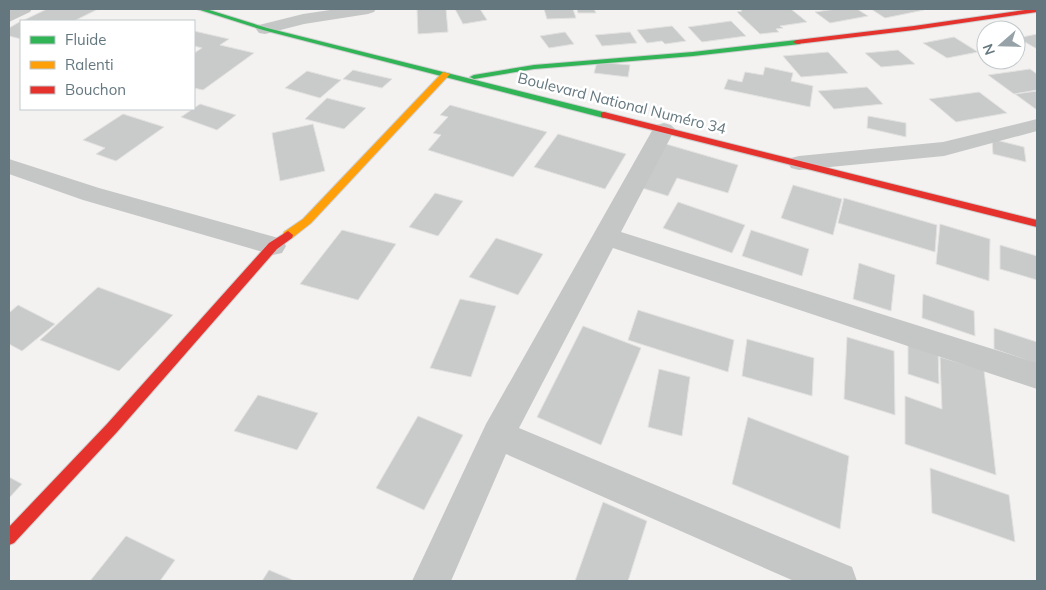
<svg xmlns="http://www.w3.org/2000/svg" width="1046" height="590" viewBox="0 0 1046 590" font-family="Mulish,sans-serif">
  <rect width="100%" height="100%" fill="#f3f2f1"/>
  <path fill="#c9caca" stroke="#e2e2e1" d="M47,9h51l-24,12h-52z
    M417,9h29l2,23 -30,2z
    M455,9h25l7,11 -24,4z
    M544,9h29l3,9 -29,1z
    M577,9h17l2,4h-18z
    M740,9h51l16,13 -27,4 3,2 -7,1 3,3 -19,2 -23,-22 5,-1z
    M836,9h21l11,7 -38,7 -15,-11z
    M871,9h51l2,1 -39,8z
    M21,21v18l-12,-3v-8z
    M731,21l15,15 -44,6 -14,-15z
    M672,26l14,15 -21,3 -3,-3 -15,2 -10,-13z
    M194,31l35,8 -9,6 34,8 -51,37 -9,-2v-35l8,-5 -8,-2z
    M565,32l9,12 -25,4 -9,-12z
    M630,32l7,11 -35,3 -7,-11z
    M1037,34v15l-19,-11z
    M954,37l24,15 -31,6 -24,-15z
    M898,50l17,14 -34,3 -16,-14z
    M828,52l20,21 -47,4 -18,-21z
    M597,62l33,3 -2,12 -34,-4z
    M765,67l28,6 -2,8 22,5 -3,21 -86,-18 4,-10 14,3 3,-10 18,3z
    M1030,69l7,5v16l-23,4 -26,-19z
    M353,70l39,9 -10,9 -39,-9z
    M307,71l34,9 -21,18 -35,-10z
    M867,87l16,17 -49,5 -16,-18z
    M1037,91v19l-22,-16z
    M979,92l28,21 -51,9 -27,-23z
    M327,98l39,10 -22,21 -39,-10z
    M200,104l36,11 -19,15 -36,-13z
    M450,105l97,27 -34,45 -85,-27 13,-15 -8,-2 15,-16 -8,-2z
    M123,114l41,13 -48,34 -20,-7 9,-6 -22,-8z
    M868,116l38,7v14l-39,-9z
    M313,124l12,47 -45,10 -8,-48z
    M558,134l68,20 -21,35 -71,-22z
    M992,139l32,8 2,15 -33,-8z
    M666,144l72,21 -10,28 -51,-15 -9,18 -26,-8z
    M793,185l49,14 -9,36 -52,-17z
    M435,193l28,8 -25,35 -29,-9z
    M844,198l93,27 -2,27 -97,-29z
    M678,202l67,23 -13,28 -69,-25z
    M940,224l50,15 -1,42 -53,-17z
    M342,230l54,14 -38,56 -58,-16z
    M751,230l58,19 -7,27 -60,-20z
    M496,238l47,16 -25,41 -49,-18z
    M1000,245l37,11v24l-37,-11z
    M859,263l36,12 -4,36 -38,-12z
    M98,287l75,28 -54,56 -79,-31z
    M923,294l51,17 1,25 -53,-18z
    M460,299l36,7 -25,71 -41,-9z
    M18,305l37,19 -33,27 -13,-7v-31z
    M638,310l96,30 -6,32 -100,-32z
    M583,326l58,22 -40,97 -64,-28z
    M994,328l43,14v22l-43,-15z
    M847,337l47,14 1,64 -51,-16z
    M908,338l30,9 1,37 -31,-10z
    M747,339l67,19 -2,38 -70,-20z
    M940,357l44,13 12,105 -91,-31v-48l37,13z
    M659,369l31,8 -8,59 -34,-9z
    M258,395l60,18 -21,37 -63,-19z
    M418,416l45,19 -39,75 -48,-22z
    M748,417l101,39 -9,73 -108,-45z
    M930,468l79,27 6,47 -83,-29z
    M9,477l13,7 -13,14z
    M603,502l44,19 -19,60h-53z
    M126,536l49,24 -15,21h-70z
    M269,570l26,11h-33z"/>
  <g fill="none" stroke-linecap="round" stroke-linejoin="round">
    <defs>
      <path id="fast" d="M197,9h9l61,19 340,85 1,2 -4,3 -341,-88z
        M797,40l4,2 -1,2 -107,12 -159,13 -60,10 -4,-2 4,-2 60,-10 159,-13z"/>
      <path id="slow" d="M443,72l7,2 -139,149 -19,15h-8l-1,-3 1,-3 19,-13z"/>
      <path id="jam" d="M1032,9h5v3l-123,18 -117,14 -4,-2 4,-2 117,-14z
        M604,112l433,108v7l-436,-110v-4z
        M288,231l5,4 -1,3 -15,11 -160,183 -103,111 -5,2v-18l98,-103 162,-181z"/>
    </defs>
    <use href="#fast" stroke="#cecfcf" stroke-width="2"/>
    <use href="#slow" stroke="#cecfcf" stroke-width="2"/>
    <use href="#jam" stroke="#cecfcf" stroke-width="2"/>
    <path fill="#c5c7c6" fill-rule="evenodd" d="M12,9h20l-2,3 -21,10v-11z
      M337,9h39l-2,3 -6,2 -64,10 -39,10 -6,-1 -3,-4 3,-4 44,-11z
      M1037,119v12l-93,25 -145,14 -8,-2 -3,-5 3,-5 8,-2 144,-14z
      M664,123l7,2 4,4 -54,103 416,131v26l-424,-141 -94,180 333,139 5,14h-63l-288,-127 -55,127h-39l74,-157 167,-295 4,-4z
      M9,159l90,29 183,51 4,7 -4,7 -9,2 -190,-55 -74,-26z"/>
    <use href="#fast" fill="#30b455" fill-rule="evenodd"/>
    <use href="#slow" fill="#ff9f0a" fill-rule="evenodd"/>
    <use href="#jam" fill="#e5322d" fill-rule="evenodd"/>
  </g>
  <g text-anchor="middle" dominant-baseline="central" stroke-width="5" stroke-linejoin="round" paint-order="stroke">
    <g font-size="15" fill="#64777f" stroke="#fff">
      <text transform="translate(622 103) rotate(14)">Boulevard National Numéro 34</text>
    </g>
  </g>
  <rect width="1046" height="590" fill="none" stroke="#64777f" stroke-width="20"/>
  <rect x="20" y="20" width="175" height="90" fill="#ffffff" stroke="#c1c9cc"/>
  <rect x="30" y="36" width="25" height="8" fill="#30b455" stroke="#c1c9cc"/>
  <text x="65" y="45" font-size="15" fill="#64777f">Fluide</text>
  <rect x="30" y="61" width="25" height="8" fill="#ff9f0a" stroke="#c1c9cc"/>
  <text x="65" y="70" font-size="15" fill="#64777f">Ralenti</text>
  <rect x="30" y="86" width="25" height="8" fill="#e5322d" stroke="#c1c9cc"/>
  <text x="65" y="95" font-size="15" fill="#64777f">Bouchon</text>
  <g transform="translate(1001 45) rotate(250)"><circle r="24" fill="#ffffff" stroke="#c1c9cc"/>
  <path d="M0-4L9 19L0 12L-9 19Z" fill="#96a2a7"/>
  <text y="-8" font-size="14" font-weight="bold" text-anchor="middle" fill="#64777f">N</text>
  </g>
</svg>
